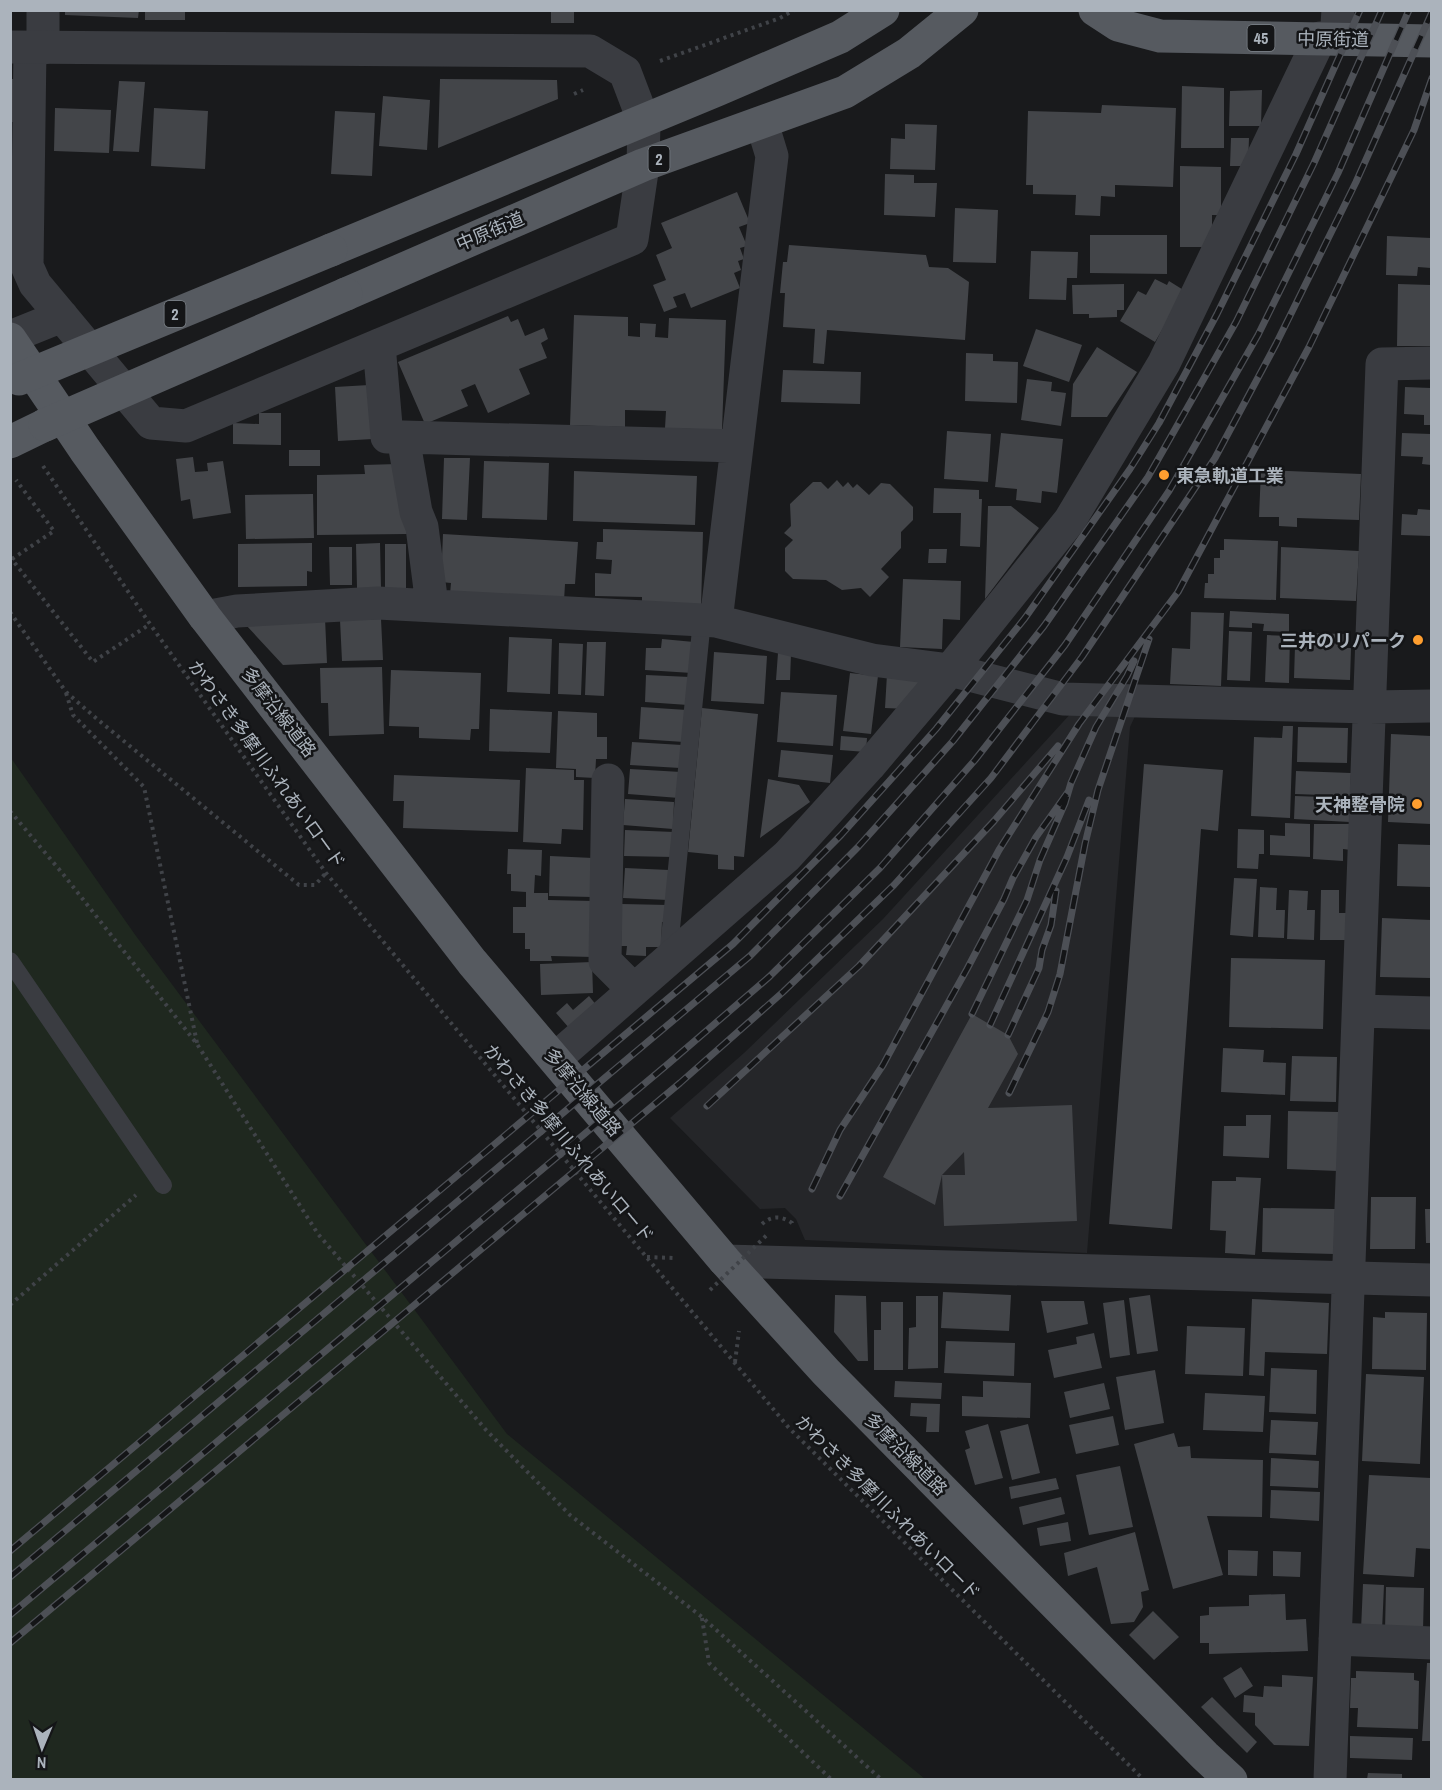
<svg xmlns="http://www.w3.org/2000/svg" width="1442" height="1790" viewBox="0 0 1442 1790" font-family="'Archivo Narrow','Noto Sans JP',sans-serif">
  <rect width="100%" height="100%" fill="#191a1c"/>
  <path fill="#252629" d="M1073,711l63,3 -6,13 -43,526 -282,-13 -9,-21 -11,-11 -25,1 -90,-91 74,-65 139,-134z"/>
  <path fill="#1f281f" d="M11,758l125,178 371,498 418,345h-914z"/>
  <path fill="#434549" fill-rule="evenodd" d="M65,10h74l-1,8 -73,-3z
    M145,10h40v10h-40z
    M551,10h23v13h-23z
    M10,79h5l-1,43h-4z
    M440,79l117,1 1,19 -120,49z
    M119,81l26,1 -6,70 -26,-1z
    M1182,86l42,2v60h-43z
    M1262,90l-1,36h-32l1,-35z
    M383,96l47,4 -3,50 -48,-4z
    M1102,105l74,3 -3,79 -58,-2v12l-14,-1 -1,20 -25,-1 1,-20 -43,-1v-9h-7l2,-74 73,2z
    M55,108l56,2 -2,43 -55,-2z
    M154,108l54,3 -3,58 -54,-3z
    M335,111l40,2 -3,63 -41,-2z
    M905,124l32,1 -2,45 -45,-1 1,-31 14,1z
    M1231,138h18l-1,28h-18z
    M1180,166l41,1v48h-9v32h-32z
    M885,174l29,1v8h23l-2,34 -51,-2z
    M737,192l13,31 -11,4 8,19 -7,2 4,11 -6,2 3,9 -7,3 6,15 -49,20 -6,-15 -12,4 4,10 -13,5 -11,-27 13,-5 -10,-25 16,-7 -11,-25z
    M955,208l43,2 -2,53 -43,-1z
    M1090,235h77v39l-77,-1z
    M1387,236l44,2v30l-13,-1 -1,9 -31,-1z
    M789,245l137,10 3,12 19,1 21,14 -4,58 -138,-10 -3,34 -11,-1 2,-34 -32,-2 2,-34h-5l3,-31h4z
    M1031,251l47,1 -1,26h-10l-1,22 -37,-1z
    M1155,279l12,6 2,-4 16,10 -30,51 -35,-21 18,-30 8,4z
    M1124,284v26h-7v7l-28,1v-4h-16l-1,-29z
    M1398,284l33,1v61h-34z
    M574,315l54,2v19l12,1v-14l16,1 -1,13 13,1 1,-20 57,2 -4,110 -57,-2 1,-17 -41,-1v17l-55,-2z
    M508,316l3,6 7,-3 7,17 19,-8 4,11 -7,4 6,15 -28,11 11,25 -42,19 -13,-29 -14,6 7,16 -43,18 -27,-62z
    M1036,329l46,16 -13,37 -46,-16z
    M1097,347l40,25 -30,45h-36l2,-33z
    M966,353l27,1v7l25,1 -1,41 -52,-2z
    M783,370l78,2 -1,32 -79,-2z
    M1027,379l25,3 -1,9 15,2 -5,33 -40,-6z
    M369,385l4,54 -35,2 -3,-54z
    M1405,387l26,1v37h-7v-10l-20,-1z
    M259,413h22v32l-48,-1v-21l26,1z
    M947,431l44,3 -3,48 -44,-3z
    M1001,433l62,6 -6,54 -15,-2 -1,12 -25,-3 1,-11 -22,-2z
    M1402,433l29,1v31l-9,-1 1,-7 -22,-1z
    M289,450h31v16h-31z
    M193,457l2,15 13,-1 -1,-8 16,-2 8,52 -38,6 -3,-20 -9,2 -5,-42z
    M444,458h26l-3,62 -25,-1z
    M484,461l65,2 -2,57 -65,-2z
    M397,464l10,70 -90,1v-60l48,-1 -1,-9z
    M1261,470l100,4 -2,46 -62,-2v9l-18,-1v-9h-20z
    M574,471l123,5 -2,49 -122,-4z
    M837,480l6,7 5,-5 5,6 4,-4 12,11 12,-12 9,1 23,23v13l-12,12v16l-20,21 8,8 -19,20 -9,-9 -19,2 -16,-10 -33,-1 -8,-8v-23l8,-8 -9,-7 7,-7 -1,-22 23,-22h8l7,7z
    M934,488l45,2v9h3l-2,48 -20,-1 1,-33h-28z
    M313,494l1,44 -68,1 -1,-44z
    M988,506h23l28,22 -54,71z
    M1418,509l13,1v26l-30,-1 1,-21 15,1z
    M603,529l100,3 -2,77 -59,-2v-10l-47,-1v-23l16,1 1,-14 -16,-1 1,-17h6z
    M443,534l135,8 -3,42h-10l-1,17 -114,-7 1,-11 -10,-1z
    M1224,539l54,2 -2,59 -72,-2 1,-15h3v-9h6v-16h6v-8h4z
    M312,543v29l-5,-1v15l-69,1v-43z
    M380,543l1,45h-24l-1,-44z
    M385,544h21v45l-21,1z
    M329,547h23v38h-22z
    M1281,547l78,4 -3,50 -76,-3z
    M929,549h18l-1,14h-18z
    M903,579l58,2 -1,39 -17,-1 -1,30 -42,-2z
    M1230,611l59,3v18l-26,-1 1,-7 -12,-1v5l-23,-1z
    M1191,612l33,1 -3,73 -51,-2 2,-36 18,1z
    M325,618l2,45 -44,2 -37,-40z
    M381,619l2,41 -41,1 -2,-41z
    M1229,631l23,1 -2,49 -23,-1z
    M1298,633l49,1v14h4l-1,32 -56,-2 1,-32h2z
    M1267,635l23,1 -1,47 -24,-1z
    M509,637l43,2 -2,55 -43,-2z
    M662,639l32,3 -2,31 -47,-3 1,-22h15z
    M587,642h19l-2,54 -19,-1z
    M559,643l24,1 -2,51 -23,-1z
    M714,652l53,4 -3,48 -53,-3z
    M778,653l13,1 -1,26h-14z
    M382,667l2,67 -55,2 -1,-33h-7l-1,-35z
    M391,670l90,3 -2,56h-8l-1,11 -51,-2v-11l-30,-1z
    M850,673l28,3 -7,58 -28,-3z
    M887,674l34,3 -1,19 -12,13 -23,-1z
    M646,675l44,2 -2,28 -43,-3z
    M781,692l56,3 -4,51 -56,-4z
    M641,707l46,3 -3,32 -45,-3z
    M702,708l56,6 -14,143 -10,-1v14l-16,-1v-14l-30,-3z
    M490,709l62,3 -2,41 -61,-2z
    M558,711l39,2v24h10v22h-11l-1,19 -19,-1v-8l-20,-1z
    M1283,726h10l-3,92 -39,-2 3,-79 28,1z
    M1298,727l50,1 -1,35 -50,-1z
    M1391,734l40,2v88l-43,-2z
    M841,736l26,2 -1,14 -26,-2z
    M632,742l50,3 -2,23 -50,-3z
    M781,750l52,5 -3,28 -52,-6z
    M1144,764l79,6 -5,61 -17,-2 -29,400 -63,-5z
    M526,768l48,2v10h10l-1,50 -21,-1 -1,15 -38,-2z
    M630,769l51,3 -2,26 -51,-4z
    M1296,771l55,2 -1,23 -55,-2z
    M394,775l126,5 -2,52 -115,-4 1,-27h-11z
    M768,779l31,6 11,17 -50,36z
    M1295,796l56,2 -1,24 -56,-3z
    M625,799l49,3 -1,27 -50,-4z
    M1285,823l25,1v33l-40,-2v-20l15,1z
    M1314,824h37v26l-8,-1v12l-30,-2z
    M1238,829l26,1v24h-5l-1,15 -21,-1z
    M625,830l49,2 -1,25 -49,-1z
    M1398,844l33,1v42l-34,-1z
    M508,849l34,1 -1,26 -6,-1 -1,18h14v7l46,1 -1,56 -42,-1 1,5h-22v-12h-5v-16h-12v-26h13v-15l-15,-1v-17h-4z
    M550,856l43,2 -1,39 -43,-1z
    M625,868l44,2 -1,30 -45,-2z
    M1234,878l23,1 -4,58 -23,-2z
    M1260,887l17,1 -1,22h9l-1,28 -26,-1z
    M1289,890l19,1 -1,19h8l-1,30 -27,-1z
    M1321,890h18v23h9l-1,27h-27z
    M622,904l46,1 -1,17h-5l-1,25h-15v9l-20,-1 1,-9h-6z
    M1382,918l49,2v58l-51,-1z
    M1231,958l94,2 -2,69 -94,-2z
    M592,962l1,31 -52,2 -1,-31z
    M589,996l8,10 -27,23 -14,-16 11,-10 6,7z
    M972,1014l36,21 10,19 -30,54 84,-3 5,116 -133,5 -2,-51 -7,30 -52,-28zM964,1152l1,23h-23z
    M1223,1048l41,2 -1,12 23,1 -1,32 -64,-3z
    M1292,1056l45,1 -1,45 -46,-1z
    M1288,1111l51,1 -1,59 -51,-2z
    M1246,1115h25l-2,43 -46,-2 1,-30h22z
    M1236,1177l25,1 -6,77 -30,-2 1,-22 -16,-1 2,-49h24z
    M1371,1197h45l-1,52h-45z
    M1263,1208l72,1 -1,45 -72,-2z
    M1425,1209h6v34h-5z
    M943,1292l68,3 -2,36 -68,-3z
    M835,1295l31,1 2,65h-10l-24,-29z
    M1150,1295l8,56 -21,3 -8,-56z
    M916,1296h22v72l-30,1 1,-41 7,-1z
    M1252,1299l77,4 -2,51 -62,-2 -1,24 -15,-1z
    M1124,1300l6,55 -20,3 -7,-55z
    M1041,1301h43l4,23 -41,9z
    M881,1302h22v68h-29v-40h7z
    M1385,1312l42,1 -1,57 -54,-1 1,-52 12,1z
    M1187,1326l58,2 -2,48 -58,-2z
    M1094,1333l8,35 -48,10 -6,-28 29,-6 -1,-7z
    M946,1341l69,2 -1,33 -70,-3z
    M1271,1368l46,2 -1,44 -47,-2z
    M1155,1370l9,53 -39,7 -9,-53z
    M1366,1374l58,3 -4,87 -58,-3z
    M895,1381l47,2 -1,16 -47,-2z
    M983,1381l48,2 -1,35 -68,-2v-20l21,1z
    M1104,1383l6,26 -40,9 -6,-26z
    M1205,1393l60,3 -2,36 -60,-2z
    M911,1403l29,1 -1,28h-13l1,-15 -17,-1z
    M1113,1416l6,29 -43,9 -7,-29z
    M1271,1420l47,2 -2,33 -47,-2z
    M988,1424l15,54 -28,7 -10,-35 5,-2 -5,-17z
    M1028,1424l12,49 -28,7 -12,-49z
    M1174,1433l4,14 12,-1 1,12 72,2 -1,57 -55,-1 16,59 -50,14 -39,-145z
    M1271,1458l48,3 -1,27 -48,-2z
    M1120,1466l13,61 -44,8 -13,-60z
    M1369,1475l62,3v71l-15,-1 -2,29 -51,-3z
    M1056,1478l3,11 -48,10 -2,-12z
    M1271,1490l49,2 -1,29 -49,-3z
    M1061,1497l4,17 -42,11 -4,-18z
    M1068,1522l3,19 -31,5 -3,-18z
    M1135,1532l14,58 -8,2 2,15 -9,15 -23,2 -14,-57 -29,9 -4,-23z
    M1228,1550l30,1 -1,25 -29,-1z
    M1273,1551l28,1 -1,25 -27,-1z
    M1363,1584l21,1 -2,46 -21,-1z
    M1386,1587l38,1 -1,43 -38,-1z
    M1285,1594l1,26 20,-1 2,32 -99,3v-11h-9v-27l9,-1v-8l40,-1v-11z
    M1153,1611l26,26 -25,23 -25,-25z
    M1427,1663h4v78h-9z
    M1241,1667l12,19 -18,12 -12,-20z
    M1356,1671l58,2v7l5,1 -1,48 -61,-2 1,-19h-8l1,-30h5z
    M1282,1675l31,2 -4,69 -35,-1 -19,-20v-12l-12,-1 1,-17 19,2 1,-11 18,1z
    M1212,1697l45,45 -10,11 -46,-46z
    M1350,1736l63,2 -1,22 -62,-2z
    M1368,1773l34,1v5h-35z"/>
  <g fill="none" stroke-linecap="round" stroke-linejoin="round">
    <path stroke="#404348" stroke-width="4" stroke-dasharray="3 4.5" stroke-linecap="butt" d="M660,61l120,-43 14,-8
      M574,94l9,-4
      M43,466l107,158 176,249 463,555 355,352
      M10,557l83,105 57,-38
      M12,559l42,-28 -38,-51
      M10,612l56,80 31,27 202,166h16l11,-12
      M66,693l7,22 71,72 53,256
      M10,811l53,63 134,170 121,190 168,196 84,85 132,102 180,163
      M762,1224c10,-9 20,-8 30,-1l1,4
      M647,1257l26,1
      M10,1305l126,-110
      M735,1362l4,-31
      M702,1618l7,45 123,117"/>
    <path stroke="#3a3c41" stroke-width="18" d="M668,958l34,-338
      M10,961l153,224"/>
    <path stroke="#3a3c41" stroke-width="33" d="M1336,39l2,-29
      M30,48l-3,218 8,18 116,139 35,3 446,-187 11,-74
      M43,48v-38
      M10,337l52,-21
      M379,345l8,92h16
      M432,605l-10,-78 -6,-15 -13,-75 334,9
      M205,617l32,-6 141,-8 324,17 14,1 156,39 78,10 113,29 307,8 62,-1
      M716,621l56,-465 -10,-33
      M608,780l-3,181 28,28
      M1359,1011l73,2
      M555,1059l232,-203 82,-90 81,-96 120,-150 94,-157 156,-325
      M725,1261l707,19
      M1335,1639l97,4
      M1330,1780l52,-1416 50,-1"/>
    <path stroke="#3a3c41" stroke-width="33" d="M10,47l580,4 35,21 19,50 -1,43"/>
    <path stroke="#565a60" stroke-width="33" d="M1095,10l23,15 42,11 272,5
      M331,250l386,-160 123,-53 43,-27
      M346,294l297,-129 202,-73 64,-39 53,-43
      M10,339l75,111 120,167 267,345 253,299 101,111 379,384 26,24
      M10,442l35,-17"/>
    <defs>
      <path id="rail" d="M972,1014l55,-114 13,-40 25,-57 6,-20 25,-56 31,-51 7,-15
        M990,1025l77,-168 22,-57
        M1008,1035l31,-67 3,-18 9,-25 5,-34
        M1009,1093l39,-81 12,-38 25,-130 13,-54 51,-151
        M707,1106l152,-140 135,-145 64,-75
        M812,1189l28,-59 43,-65 116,-215 80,-126 99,-132 131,-245 105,-217 18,-52
        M840,1196l127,-227 37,-70 9,-21 23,-41 32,-45
        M10,1551l723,-607 108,-109 95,-106 89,-111 105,-149 29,-46 58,-109 79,-160 64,-144
        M10,1577l740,-621 108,-109 95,-106 91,-115 104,-149 88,-155 78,-159 68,-153
        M10,1615l658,-551 101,-87 111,-109 95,-108 90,-115 104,-154 89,-156 80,-162 71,-163
        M10,1643l670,-560 103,-91 111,-107 97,-107 91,-121 133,-199 61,-114 80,-162 76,-170"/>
    </defs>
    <use href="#rail" stroke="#4d5056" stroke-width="7"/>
    <use href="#rail" stroke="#141517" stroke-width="4.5" stroke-dasharray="14" stroke-linecap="butt"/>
    <path stroke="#404348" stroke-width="4" stroke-dasharray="3 4.5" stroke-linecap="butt" d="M710,1290l59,-57"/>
    <path stroke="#565a60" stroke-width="33" d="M19,379l312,-129
      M45,425l301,-131"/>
  </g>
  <g fill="#fe9e2f" stroke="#141517" stroke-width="2">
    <circle cx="1164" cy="475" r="6"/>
    <circle cx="1418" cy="640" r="6"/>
    <circle cx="1417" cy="804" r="6"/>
  </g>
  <g text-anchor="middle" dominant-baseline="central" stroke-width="5" stroke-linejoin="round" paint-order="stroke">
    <g fill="#141517" stroke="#7e848a" stroke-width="1.5">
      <rect x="1247.5" y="25" width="27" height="26" rx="4.5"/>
      <rect x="648.5" y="146" width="21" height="26" rx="4.5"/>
      <rect x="164.5" y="301" width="21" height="26" rx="4.5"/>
    </g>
    <g font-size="16" font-weight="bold" fill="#abb3bc">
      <text x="1261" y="38">45</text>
      <text x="659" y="159">2</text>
      <text x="175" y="314">2</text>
    </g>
    <g font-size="18" fill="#abb3bc" stroke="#141517">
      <text transform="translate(1333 39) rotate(1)">中原街道</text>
      <text transform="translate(490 231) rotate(-23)">中原街道</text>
      <text transform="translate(279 712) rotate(52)">多摩沿線道路</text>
      <text transform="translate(267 764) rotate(54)">かわさき多摩川ふれあいロード</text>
      <text transform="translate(583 1092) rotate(50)">多摩沿線道路</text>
      <text transform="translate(569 1143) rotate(50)">かわさき多摩川ふれあいロード</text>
      <text transform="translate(906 1454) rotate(45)">多摩沿線道路</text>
      <text transform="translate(888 1507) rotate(45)">かわさき多摩川ふれあいロード</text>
    </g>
    <g font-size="18" font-weight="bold" fill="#abb3bc" stroke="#141517" text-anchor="end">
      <text x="1176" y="475" text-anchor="start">東急軌道工業</text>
      <text x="1406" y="640">三井のリパーク</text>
      <text x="1405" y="804">天神整骨院</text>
    </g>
  </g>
  <rect width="1442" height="1790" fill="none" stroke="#abb3bc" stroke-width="24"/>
  <g transform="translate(42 1748) rotate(182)" stroke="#141517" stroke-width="4.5" paint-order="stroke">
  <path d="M0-4.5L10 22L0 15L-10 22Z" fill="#abb3bc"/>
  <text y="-9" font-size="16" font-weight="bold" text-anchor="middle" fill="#abb3bc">N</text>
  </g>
</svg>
